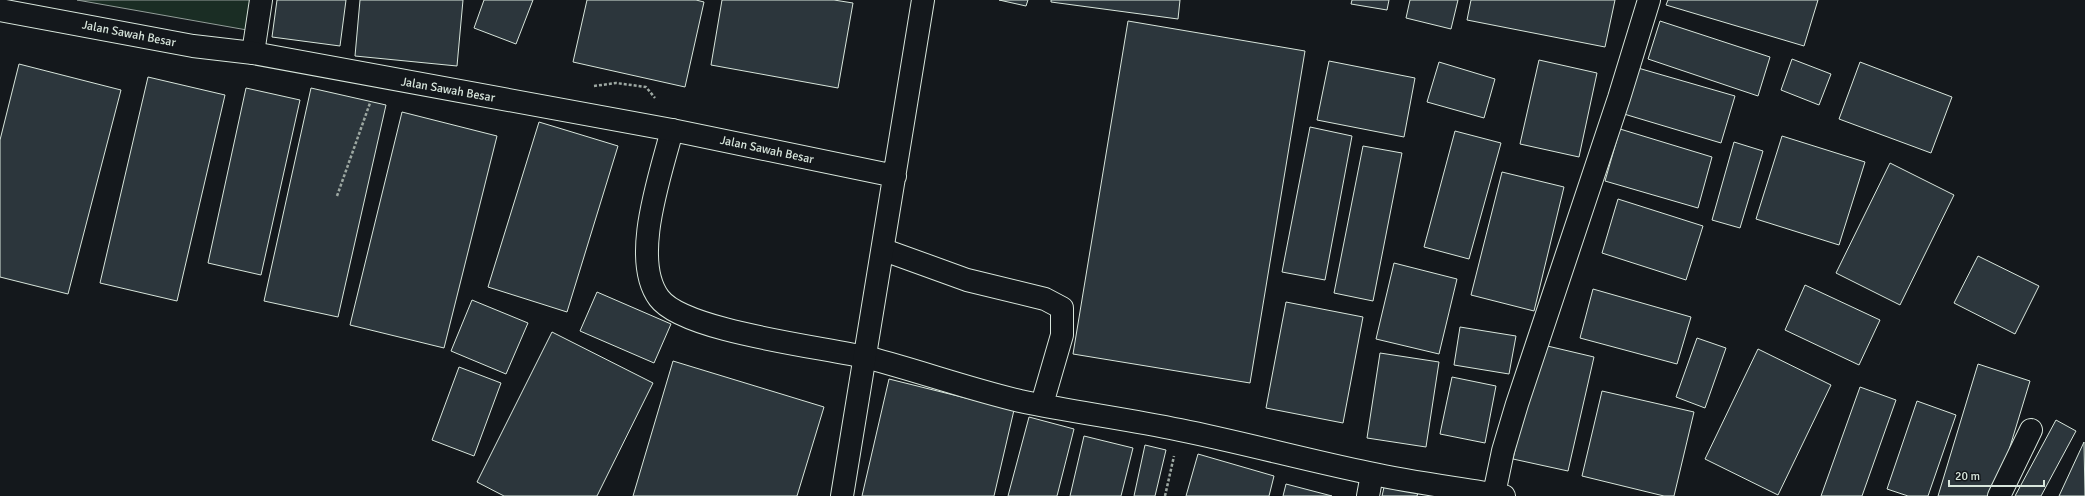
<svg xmlns="http://www.w3.org/2000/svg" width="2085" height="496" viewBox="0 0 2085 496" font-family="Signika,sans-serif">
  <rect width="100%" height="100%" fill="#14181c"/>
  <path fill="#1a2d24" stroke="#939e99" d="M77,0h174l-4,30z"/>
  <path fill="#2c363c" stroke="#d8e6dc" d="M277,0h69l-6,46 -68,-9z
    M360,0h103l-6,66 -102,-10z
    M484,0h49l-17,44 -42,-16z
    M587,0h109l8,2 -19,85 -112,-25z
    M722,0h112l19,3 -15,85 -127,-23z
    M999,0h29l-2,6z
    M1051,0h129l-2,19 -127,-17z
    M1352,0h37l-2,10 -36,-6z
    M1410,0h48l-7,29 -45,-11z
    M1471,0h144l-10,47 -138,-27z
    M1668,0h150l-14,46 -138,-41z
    M1128,21l177,30 -55,332 -177,-29z
    M1660,21l110,36 -12,39 -110,-37z
    M1792,59l39,15 -12,31 -38,-15z
    M1539,60l58,13 -18,84 -59,-13z
    M1329,61l86,17 -11,59 -87,-17z
    M1439,62l56,17 -11,39 -57,-16z
    M1860,62l92,35 -21,56 -92,-34z
    M19,64l102,26 -53,204 -68,-17v-137z
    M1638,68l97,28 -14,47 -97,-29z
    M148,77l77,18 -48,206 -77,-18z
    M246,88l54,12 -39,175 -53,-12z
    M311,88l75,17 -48,212 -74,-16z
    M402,112l95,24 -53,212 -94,-23z
    M539,122l79,24 -51,166 -79,-25z
    M1310,127l42,9 -27,144 -43,-8z
    M1620,129l92,28 -14,51 -93,-27z
    M1455,131l46,12 -32,116 -45,-12z
    M1782,136l83,26 -26,83 -83,-26z
    M1734,142l29,9 -23,77 -28,-8z
    M1363,146l39,7 -29,148 -39,-8z
    M1890,163l64,32 -54,110 -64,-32z
    M1502,172l62,15 -30,124 -63,-16z
    M1618,199l85,27 -17,54 -84,-27z
    M1978,256l61,30 -24,48 -61,-31z
    M1394,263l63,16 -18,75 -63,-15z
    M1805,285l75,35 -21,45 -74,-35z
    M1593,289l98,28 -14,47 -97,-26z
    M597,292l74,32 -17,39 -74,-32z
    M472,300l56,23 -22,51 -55,-23z
    M1286,302l77,15 -20,106 -77,-15z
    M1460,327l56,9 -7,38 -55,-9z
    M552,332l101,51 -56,113h-93l-27,-14z
    M1697,338l29,10 -21,60 -29,-11z
    M1539,344l55,13 -26,114 -55,-12z
    M1758,349l73,36 -53,110 -73,-36z
    M1380,353l59,9 -13,85 -59,-9z
    M673,361l151,46 -27,89h-164z
    M1978,364l52,17 -35,115h-57z
    M459,367l42,16 -27,73 -42,-16z
    M1452,377l44,9 -11,57 -45,-9z
    M889,379l125,31 -20,86h-132z
    M1860,387l36,13 -34,96h-41z
    M1602,391l92,21 -20,84h-10l-82,-20z
    M1917,401l39,14 -28,81h-20l-21,-7z
    M1029,417l45,12 -17,67h-49z
    M2056,420l20,11 -35,65h-26z
    M1084,436l49,12 -12,48h-51z
    M2084,442l1,54h-26z
    M1145,445l21,5 -11,46h-21z
    M1198,454l76,22 -5,20h-83z
    M1385,483l34,7 -2,6h-35z
    M1286,484l46,12h-49z"/>
  <g fill="none" stroke-linecap="round" stroke-linejoin="round">
    <defs>
      <path id="minor" d="M253,53l8,-53
        M672,130c-11,44 -42,129 -13,168 25,34 165,49 210,60 50,13 100,31 151,43 53,11 107,18 160,29 64,13 126,30 189,43 45,10 90,15 135,23
        M884,250l83,30 78,19 17,9v27l-20,69
        M1494,494l9,-43 14,-47 102,-306 30,-98
        M1368,496l4,-22
        M1999,496l32,-66"/>
      <path id="major" d="M0,10l193,36 60,7 419,77 223,46
        M842,496l81,-496"/>
    </defs>
    <use href="#minor" stroke="#d8e6dc" stroke-width="24"/>
    <use href="#major" stroke="#d8e6dc" stroke-width="24"/>
    <path stroke="#9da8a2" stroke-width="2.5" stroke-dasharray="3 2" stroke-linecap="butt" d="M594,86l22,-3 30,4 9,11
      M337,196l33,-93
      M1165,496l9,-40"/>
    <use href="#minor" stroke="#14181c" stroke-width="22"/>
    <use href="#major" stroke="#14181c" stroke-width="22"/>
  </g>
  <g text-anchor="middle" dominant-baseline="central" stroke-width="3" stroke-linejoin="round" paint-order="stroke">
    <g font-size="12" fill="#d8e6dc" stroke="#14181c">
      <text transform="translate(129 34) rotate(11)">Jalan Sawah Besar</text>
      <text transform="translate(448 90) rotate(10)">Jalan Sawah Besar</text>
      <text transform="translate(767 150) rotate(12)">Jalan Sawah Besar</text>
    </g>
  </g>
  <path d="M1949 480v6h95v-6" fill="none" stroke="#d8e6dc" stroke-width="2"/>
  <text x="1955" y="480" font-size="12" fill="#d8e6dc" stroke="#14181c" stroke-width="3" paint-order="stroke">20 m</text>
</svg>
